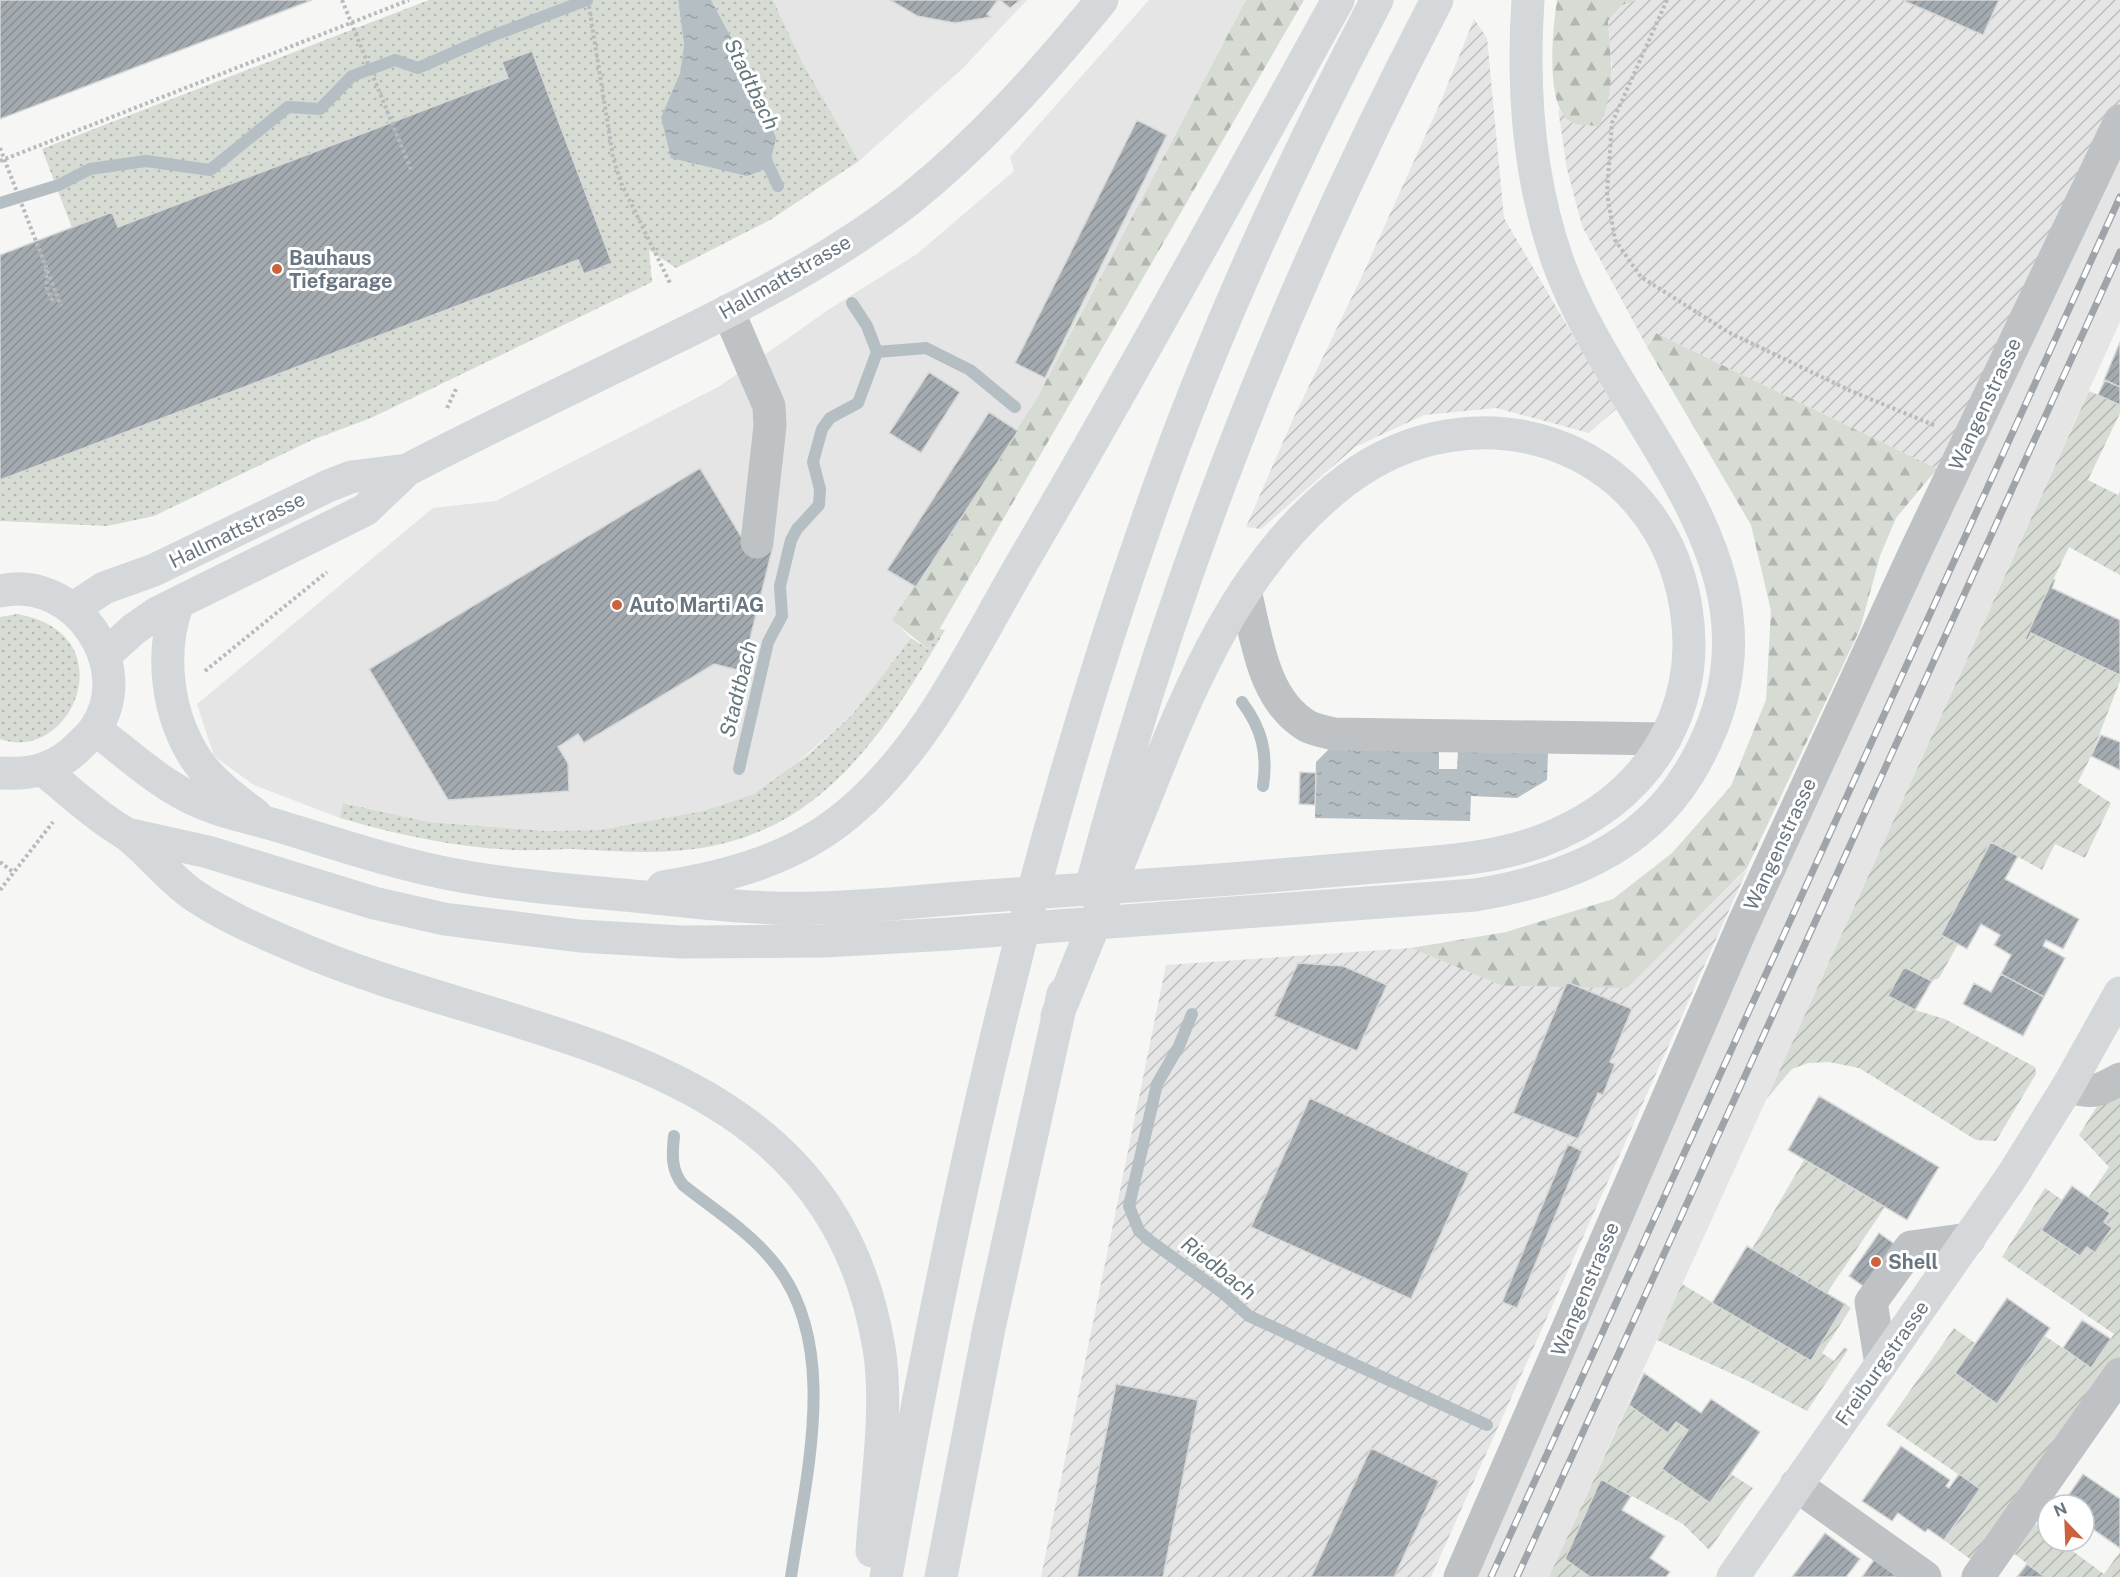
<svg xmlns="http://www.w3.org/2000/svg" width="2120" height="1577" viewBox="0 0 2120 1577" font-family="'Public Sans',sans-serif">
  <defs>
    <pattern id="industrial-furrows" width="10" height="10" patternUnits="userSpaceOnUse" patternTransform="scale(1.5)"><rect width="10" height="10" fill="#e4e5e4"/><path d="M-1 1l2-2M0 10L10 0M9 11l2-2" fill="none" stroke="#bdbebe"/></pattern>
    <pattern id="grass-dots" width="8" height="8" patternUnits="userSpaceOnUse" patternTransform="scale(1.5)"><rect width="8" height="8" fill="#d6dbd4"/><path d="M2 2h.1M6 6h.1" fill="none" stroke="#b2b6b1" stroke-width="1.8" stroke-linecap="round"/></pattern>
    <pattern id="forest-firs" width="22" height="20" patternUnits="userSpaceOnUse" patternTransform="scale(1.5)"><rect width="22" height="20" fill="#d6dbd4"/><path d="M5 1l3.5 6h-7zM16 11l3.5 6h-7z" fill="#b2b6b1"/></pattern>
    <pattern id="garden-furrows" width="10" height="10" patternUnits="userSpaceOnUse" patternTransform="scale(1.5)"><rect width="10" height="10" fill="#d6dbd4"/><path d="M-1 1l2-2M0 10L10 0M9 11l2-2" fill="none" stroke="#b2b6b1"/></pattern>
    <pattern id="water-ripples" width="26" height="14" patternUnits="userSpaceOnUse" patternTransform="scale(1.5)"><rect width="26" height="14" fill="#b5bfc3"/><path d="M2 4q2-2 4 0t4 0M15 11q2-2 4 0t4 0" fill="none" stroke="#97a0a4"/></pattern>
    <pattern id="building-hatch" width="6" height="6" patternUnits="userSpaceOnUse" patternTransform="scale(1.5)"><rect width="6" height="6" fill="#a4abb0"/><path d="M-1 1l2-2M0 6l6-6M5 7l2-2" fill="none" stroke="#8a9095"/></pattern>
  </defs>
  <rect width="100%" height="100%" fill="#f6f6f4"/>
  <path fill="#e4e5e4" d="M773,0h254l-65,69 -103,92 -58,-101z
    M1149,0h97l-210,400 -143,220 18,18 -59,77 -68,59 -30,20 -51,17 -104,19 -53,1 -117,-9 -85,-19 -4,15 -86,-33 -40,-29 -17,-52 236,-196 63,-7 224,-115 108,-76 89,-56 97,-83 -4,-14z
    M2120,121v201l-571,1255h-89z"/>
  <path fill="url(#industrial-furrows)" d="M1637,0h483v108l-183,361 -281,-136 -9,14 -65,-121 -15,-57 -9,-60 14,14 40,-55 -4,-47 14,-16z
    M1474,19l13,19 17,180 112,191 -27,24 -93,-25 -72,7 -69,32 -94,82 -15,-2 47,-108 69,-143 79,-175z
    M1748,868l-317,709h-390l125,-612 246,-17 91,38 124,1z"/>
  <path fill="url(#grass-dots)" d="M429,0h249l6,45 -4,28 -19,44 93,-37 -43,-80h62l28,60 58,101 -89,59 -94,48 -27,-18 3,32 -281,136 -59,22 -158,76 -47,10 -107,-5v-41l578,-220 6,14 28,-11 -80,-212 -24,27 -390,149 -46,1 -30,-79z
    M17,614c111,19 55,151 -17,125v-122z
    M940,629l5,1c-59,100 -120,199 -244,218 -42,7 -86,3 -128,1 -19,0 -39,2 -59,1 -59,-3 -117,-15 -174,-32l3,-15 86,19 117,9 53,-1 104,-19 51,-17 54,-39 44,-40 59,-77 17,11z"/>
  <path fill="url(#forest-firs)" d="M1246,0h58l-376,649 -36,-29 144,-220z
    M1557,0h80l-15,5 -14,16c3,39 8,69 -9,105 -8,-1 -21,0 -28,-4 -27,-15 -18,-95 -14,-122z
    M1656,333l281,136 -41,49 -16,38 -20,73 -113,239 -120,120 -124,-2 -92,-38 95,-16 107,-33 59,-46 59,-67 35,-86 5,-89 -20,-86 -104,-178z"/>
  <path fill="url(#garden-furrows)" d="M2089,391l31,14v8l-32,67 30,15 2,-4v84l-51,-28 -44,92 2,1 4,-7 89,42v6l-29,75 -13,26 33,21 -26,55 -30,-14 -13,26 -51,-28 -50,93 17,9 -19,34 -7,3 -28,-14 -16,29 27,14 30,9 90,48 1,7 -40,67 -20,-1 -117,-72 -30,-6 -21,1 -16,6 -25,29z
    M2120,1092v268l-143,204 -33,-24 36,-51 -94,-64 68,-97 21,15 -20,30 42,30 48,-67 46,31 23,-33 -112,-77 43,-69 17,12 -20,30 38,26 7,-9 8,5 17,-23 -8,-7 6,-9 -22,-15 21,-31 -30,-32 20,-32z
    M1804,1160l81,47 -58,86 -75,-44z
    M1682,1284l128,77 35,-57 6,4 -29,45 12,8 10,-14 4,3 -41,61 -61,-31 -89,-40z
    M1628,1405l40,28 8,-11 12,8 -26,39 48,34 21,-29 22,14 -44,62 -26,-26 -82,-45 -36,80 25,18h-41z
    M2029,1519l19,14v8h11l45,33 16,-22v25h-75l-37,-28z"/>
  <path fill="url(#water-ripples)" d="M678,0h33l43,80 22,58 -7,30 -22,8 -76,-18 -10,-41 19,-44 4,-28z
    M1331,747l108,2v20h18l1,-18 90,2 -1,27 -30,18 -46,-2 -1,25 -155,-3 1,-56z"/>
  <g fill="none" stroke-linecap="round" stroke-linejoin="round">
    <path stroke="#b5bfc3" stroke-width="12" d="M763,154l15,32
      M0,203l59,-18 31,-16 56,-8 64,9 78,-63 32,2 32,-33 43,-16 23,8 71,-31 98,-37
      M877,352l49,-4 44,22 45,37
      M1242,702c20,27 26,51 21,84
      M739,769l29,-127 14,-26 -2,-30 11,-46 6,-11 22,-24 1,-16 -7,-27 9,-33 8,-11 28,-15 19,-51 -10,-26 -15,-23
      M1192,1014l-13,32 -22,38 -28,122 10,25 10,9 75,54 25,22 238,109
      M674,1136c-2,19 -3,34 9,49 30,24 64,45 88,74 72,83 34,220 20,318"/>
  </g>
  <path fill="url(#building-hatch)" stroke="#d8d8d6" stroke-width="1.5" d="M0,0h312l-312,119z
    M890,0h108l-11,14 4,3 -36,6 -38,-7z
    M1000,0h20l-10,8z
    M1902,0h97l-16,35z
    M532,51l80,212 -28,11 -6,-14 -578,220v-225l112,-43 6,15 390,-149 -6,-16z
    M1137,120l30,15 -122,243 -30,-15z
    M2120,342v45l-16,-7z
    M929,372l31,20 -39,61 -32,-20z
    M2105,380l15,7v18l-22,-10z
    M989,412l29,19 -102,156 -29,-17z
    M700,468l42,70 31,8 -31,125 -28,-7 -130,79 -6,-9 -20,13 10,16 1,28 -121,9 -79,-131z
    M2053,579l2,1 -3,8 68,32v55l-89,-42 -4,7 -2,-1z
    M2101,735l19,7v28l-29,-14z
    M1300,772l16,1 -1,32 -16,-1z
    M1991,842l27,14 -13,23 74,40 -16,30 -17,-9 -3,6 22,12 -21,39 -43,-23 10,-19 -17,-10 6,-10 -19,-11 -14,25 -26,-14z
    M1298,963l45,3 44,19 -30,66 -83,-35z
    M1904,967l28,14 -17,29 -27,-14z
    M2001,974l43,23 -21,39 -60,-32 11,-21 17,9z
    M1567,982l65,27 -22,53 5,2 -12,31 -5,-2 -20,46 -65,-26z
    M1819,1096l120,71 -32,53 -119,-70z
    M1310,1098l159,75 -58,126 -160,-72z
    M1568,1144l14,7 -65,157 -15,-6z
    M2072,1186l38,27 -6,9 8,6 -17,25 -8,-6 -7,9 -39,-26z
    M1879,1233l24,17 -30,43 -24,-17z
    M1747,1246l98,58 -34,57 -99,-58z
    M2007,1298l43,30 -53,76 -42,-31z
    M2082,1320l29,19 -20,29 -28,-20z
    M1644,1373l57,40 10,-14 49,33 -50,71 -48,-34 26,-39 -12,-8 -8,11 -39,-28z
    M1116,1384l82,16 -35,177h-86z
    M1901,1446l49,34 -4,6 3,2 10,-14 21,15 -36,51 -16,-11 -3,3 -27,-19 -6,8 -30,-20z
    M1371,1448l68,33 -45,96h-83z
    M2083,1474l37,25v49l-36,-25v-18h-22z
    M1601,1479l30,17 -9,14 43,26 -15,22 20,14 -4,5h-76l-25,-18z
    M1825,1533l35,26 -14,18h-54z
    M1876,1557l21,20h-35z
    M2027,1564l18,13h-28z"/>
  <g fill="none" stroke-linecap="round" stroke-linejoin="round">
    <path stroke="#b8bbbd" stroke-width="4" stroke-dasharray="3 3" stroke-linecap="butt" d="M342,0l70,172
      M588,0l25,157 8,26 50,102
      M1667,0l-55,123 -5,70 8,47 26,37 87,55 123,59 85,35
      M0,148l61,158
      M0,161l409,-161
      M46,269l1,20 6,13
      M447,408l10,-21
      M205,671l122,-99
      M0,862l13,10
      M0,890l53,-68"/>
    <path stroke="#bec2c5" stroke-width="33" d="M728,311l41,95 1,20 -13,116
      M1245,591c12,47 17,108 62,135 8,4 19,6 27,8l331,5
      M2068,1086c24,8 31,5 52,-7
      M1881,1364l-10,-62 40,-55 58,-8
      M1796,1485l129,92
      M1460,1577l282,-650 175,-379 203,-427
      M1978,1577l142,-203"/>
    <path stroke="#d5d8db" stroke-width="33" d="M0,591c74,-17 138,75 95,138 -4,6 -11,12 -16,17 -22,23 -48,29 -79,27
      M74,608l30,-20 50,-18 174,-84 23,-9 56,-7
      M104,656l30,-27 23,-16 208,-103 42,-40c86,-45 174,-86 261,-129 84,-41 168,-84 242,-142 72,-58 134,-128 192,-199
      M1733,1577l279,-401 56,-90 52,-93"/>
    <path stroke="#d5d8db" stroke-width="33" d="M178,603c-19,50 -11,114 20,159 15,21 37,37 58,53
      M95,729c30,23 58,49 92,67 27,14 53,19 81,27 65,19 126,41 193,53 61,11 123,15 184,21 57,6 115,13 172,11 52,-1 104,-7 156,-11 91,-6 181,-12 271,-19 48,-4 95,-8 143,-12 52,-4 105,-7 154,-25 60,-23 108,-61 133,-121 15,-36 18,-75 12,-112 -26,-167 -212,-226 -341,-127 -105,80 -155,205 -202,323 -29,71 -57,141 -86,212
      M43,770c22,17 42,36 65,52 7,5 14,9 21,14 23,19 42,44 66,60 30,20 64,35 97,49 227,100 536,98 587,403 10,60 -3,141 -7,203
      M127,834l81,18 166,51 70,16 136,17 102,6 143,-1 123,-7 527,-39c86,-14 166,-44 214,-122 121,-199 -68,-337 -131,-511 -30,-85 -36,-173 -30,-262
      M1092,884c81,-308 198,-603 345,-884
      M663,887c68,-11 133,-29 186,-74 80,-67 125,-169 177,-257 107,-183 209,-370 312,-556
      M886,1577c63,-358 141,-716 262,-1059 62,-178 141,-351 229,-518
      M941,1577l48,-249 74,-334"/>
    <defs>
      <path id="rail" d="M1491,1577l629,-1380
        M1517,1577l603,-1325"/>
    </defs>
    <use href="#rail" stroke="#9ea4a9" stroke-width="7"/>
    <use href="#rail" stroke="#fff" stroke-width="4.5" stroke-dasharray="14" stroke-linecap="butt"/>
  </g>
  <g fill="#cc613e" stroke="#fff" stroke-width="2">
    <circle cx="277" cy="269" r="6"/>
    <circle cx="617" cy="605" r="6"/>
    <circle cx="1876" cy="1262" r="6"/>
  </g>
  <g text-anchor="middle" dominant-baseline="central" stroke-width="6" stroke-linejoin="round" paint-order="stroke">
    <g font-size="20" font-weight="bold" fill="#697681" stroke="#fff" text-anchor="start">
      <text x="289" y="258">Bauhaus<tspan x="289" dy="23">Tiefgarage</tspan></text>
      <text x="629" y="605">Auto Marti AG</text>
      <text x="1888" y="1262">Shell</text>
    </g>
    <g font-size="20" fill="#697681" stroke="#fff">
      <text transform="translate(785 277) rotate(-30)">Hallmattstrasse</text>
      <text transform="translate(1985 404) rotate(-65)">Wangenstrasse</text>
      <text transform="translate(237 530) rotate(-26)">Hallmattstrasse</text>
      <text transform="translate(1780 844) rotate(-65)">Wangenstrasse</text>
      <text transform="translate(1585 1289) rotate(-67)">Wangenstrasse</text>
      <text transform="translate(1882 1363) rotate(-55)">Freiburgstrasse</text>
    </g>
    <g font-size="21" font-style="italic" fill="#65777d" stroke="#fff">
      <text transform="translate(752 84) rotate(64)">Stadtbach</text>
      <text transform="translate(738 689) rotate(-76)">Stadtbach</text>
      <text transform="translate(1219 1268) rotate(38)">Riedbach</text>
    </g>
  </g>
  <g transform="translate(2066 1523) rotate(337)"><circle r="28" fill="#ffffff" stroke="#c3c8cd" stroke-width="1.5"/>
  <path d="M0-4.5L10 22L0 15L-10 22Z" fill="#cc613e"/>
  <text y="-9" font-size="16" font-weight="bold" text-anchor="middle" fill="#697681">N</text>
  </g>
</svg>
